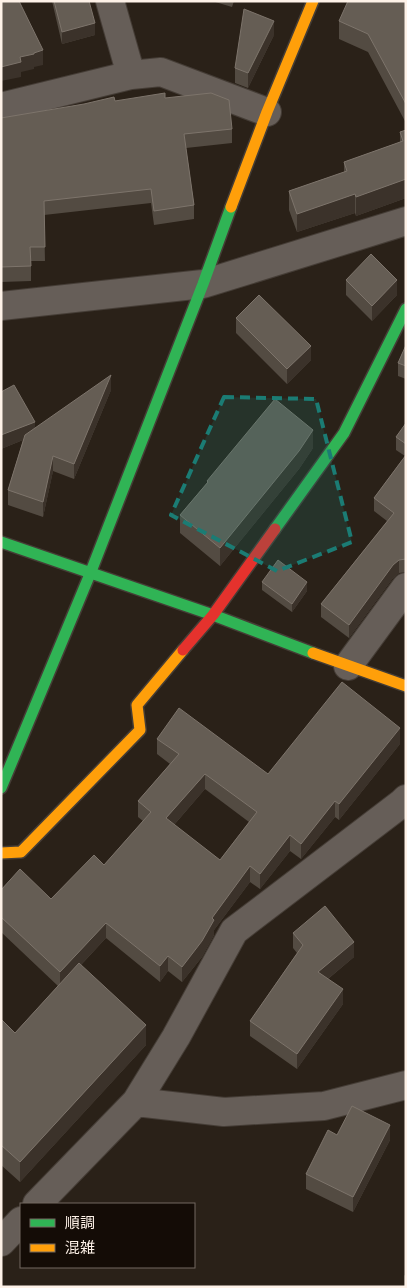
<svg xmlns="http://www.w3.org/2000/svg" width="407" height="1288" viewBox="0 0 407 1288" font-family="'Nunito Sans','Noto Sans JP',sans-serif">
  <rect width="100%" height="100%" fill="#2a2118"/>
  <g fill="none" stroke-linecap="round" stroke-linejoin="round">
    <defs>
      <path id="street" d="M110,1l21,74
        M1,107l130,-32 30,-3 106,40
        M1,306l202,-22 203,-63
        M348,666l58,-79
        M136,1102l88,10 100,-6 82,-21
        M37,1204l99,-102 40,-65 58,-106 168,-128 4,-4
        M1,1242l20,-21"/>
      <path id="fast" d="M275,529l69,-96 62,-124
        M1,542l212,73 100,38
        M1,788l89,-214 113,-290 28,-77"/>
      <path id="slow" d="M231,207l36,-95 46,-111
        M313,653l93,33
        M1,853l20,-1 119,-122 -3,-25 46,-55"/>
      <path id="jam" d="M183,650l30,-35 62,-86"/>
    </defs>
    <use href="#street" stroke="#453d36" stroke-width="30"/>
    <use href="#fast" stroke="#453d36" stroke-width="14"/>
    <use href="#slow" stroke="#453d36" stroke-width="14"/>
    <use href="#jam" stroke="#453d36" stroke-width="14"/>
    <use href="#street" stroke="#665e58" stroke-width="28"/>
    <use href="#fast" stroke="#30b455" stroke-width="11"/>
    <use href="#slow" stroke="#ff9f0a" stroke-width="11"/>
    <use href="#jam" stroke="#e5322d" stroke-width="11"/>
  </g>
  <path fill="#534b42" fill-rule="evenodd" d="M52,1h37l6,34 -33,9z
    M212,1h22l-2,6z
    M406,1v122l-38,-71 -29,-13v-18z
    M274,35l-26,53 -13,-5v-15z
    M165,98l67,31v14l-46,5 8,57v14l-40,6 -3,-22 -107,12 1,46h-14v20l-30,1v-164l114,-17z
    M406,130v68l-50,18 -1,-3 -58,19 -8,-22v-19l55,-19v-10l56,-20v-10z
    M346,280l51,15 -25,26 -26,-26z
    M236,318l75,42 -24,24 -51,-51z
    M406,345v34l-8,-3v-13z
    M111,390l-37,89 -21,-8 -10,46 -35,-12v-15l15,-50 -22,9v-57l34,36z
    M406,423v149l-7,1 -6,5 -44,60 -28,-21v-13l66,-83 -13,-10v-13l31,-42 -9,-6v-13z
    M313,448l-14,21 -79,97 -40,-33v-18l27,-32v-2z
    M262,582l45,9 -15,21 -30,-22z
    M157,739l111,35 132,-30 -61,76 -4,-3 -34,42 -11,-8 -30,38 -10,-7 -36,48v5l-12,22 -20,25 -14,-11 -8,11 -54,-44 -25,27 65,80 -126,137 -19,-17v-146l14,14 43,-47 -57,-54v-42l50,9 53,-34 39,-44 -5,-4v-16l32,-37 -13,-10zM205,789l44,33 -29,38 -46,-35z
    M293,933l61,24 -26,22 15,25 -46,65 -47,-33v-15l47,-68 -4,-5z
    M337,1135l53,5 -37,72 -47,-23v-15z
    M406,1273v14h-2v-11z"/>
  <path fill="#3b322a" d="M274,21v14l-26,53v-15z
    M95,23v12l-33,9v-12z
    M43,50v15l-9,2v2l-13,3v5l-20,4v-14l19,-10z
    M406,179v19l-50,18v-19z
    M355,194v19l-58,19v-18z
    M397,280v15l-25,26v-15z
    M311,346v14l-24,24v-15z
    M111,375v15l-37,89v-15z
    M35,422v13l-34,14v-14z
    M313,430v18l-14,21 -79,97v-18z
    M53,456v15l-10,46v-15z
    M399,560v13l-6,5 -44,60v-13l44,-60z
    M307,582v9l-15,21v-8z
    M400,728v16l-61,76v-16z
    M205,774v15l-39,45v-16z
    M335,801v16l-34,42v-15z
    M290,835v16l-30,38v-15z
    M250,866v16l-36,48v5l-12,22 -20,25v-15l30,-49z
    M106,923v15l-46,49v-15z
    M354,942v15l-36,30v-15z
    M168,956v15l-8,11v-16z
    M343,989v15l-46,65v-15z
    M146,1025v20l-126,137v-20z
    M390,1125v15l-37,72v-15z"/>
  <path fill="#655d54" stroke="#7d746b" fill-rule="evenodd" d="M1,1h18l24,49 -9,3v1l-14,3 1,5 -20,5z
    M54,1h35l6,22 -33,9z
    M348,1h58v103l-38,-70 -29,-13z
    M244,9l30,12 -26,52 -13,-5z
    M165,93v5l46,-5 18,7 3,29 -48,5 10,71 -40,6 -3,-22 -107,12 1,46h-15l1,19 -30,1v-149l83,-14 30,-7 1,4z
    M406,130v49l-50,18 -1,-3 -58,20 -8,-23 58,-20 -3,-9 59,-21 -3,-9z
    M371,254l26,26 -25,26 -26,-26z
    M259,295l52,51 -24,23 -51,-51z
    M406,345v21l-8,-3z
    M111,375l-37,89 -21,-8 -10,46 -35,-12 17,-55z
    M14,385l21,37 -34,13v-43z
    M275,399l38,31 -14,21 -79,97 -40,-33 28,-33 -1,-1z
    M406,423v21l-10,-7z
    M406,455v104l-7,1 -6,5 -44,60 -28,-21 73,-91 -20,-15z
    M278,560l29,22 -15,22 -30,-22z
    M342,682l58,46 -61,76 -4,-3 -34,43 -11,-9 -30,39 -10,-8 -38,52 2,2 -12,21 -20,26 -14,-11 -8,10 -54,-43 -46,49 -59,-55v-27l19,-21 31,30 43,-44 10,10 47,-53 -13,-11 41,-47 -22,-15 22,-31 89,66zM205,774l52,38 -37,48 -54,-42z
    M325,906l29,36 -36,30 25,17 -46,65 -47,-33 53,-76 -10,-12z
    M79,963l67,62 -126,137 -19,-17v-126l14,14z
    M352,1106l38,19 -37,72 -47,-23 22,-44 9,5z"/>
  <path fill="#1b7c74" fill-opacity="0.2" stroke="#1b7c74" stroke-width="4" stroke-dasharray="10 6" stroke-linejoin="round" d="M224,397l92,2 36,143 -75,29 -106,-56z"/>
  <rect width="407" height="1288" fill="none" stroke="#fef2e8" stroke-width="5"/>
  <rect x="20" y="1203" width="175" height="65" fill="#140c06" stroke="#726860"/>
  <rect x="30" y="1219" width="25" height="8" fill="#30b455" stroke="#726860"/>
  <text x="65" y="1228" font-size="15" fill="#fef2e8">順調</text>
  <rect x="30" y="1244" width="25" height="8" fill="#ff9f0a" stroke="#726860"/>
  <text x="65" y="1253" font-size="15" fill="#fef2e8">混雑</text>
</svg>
